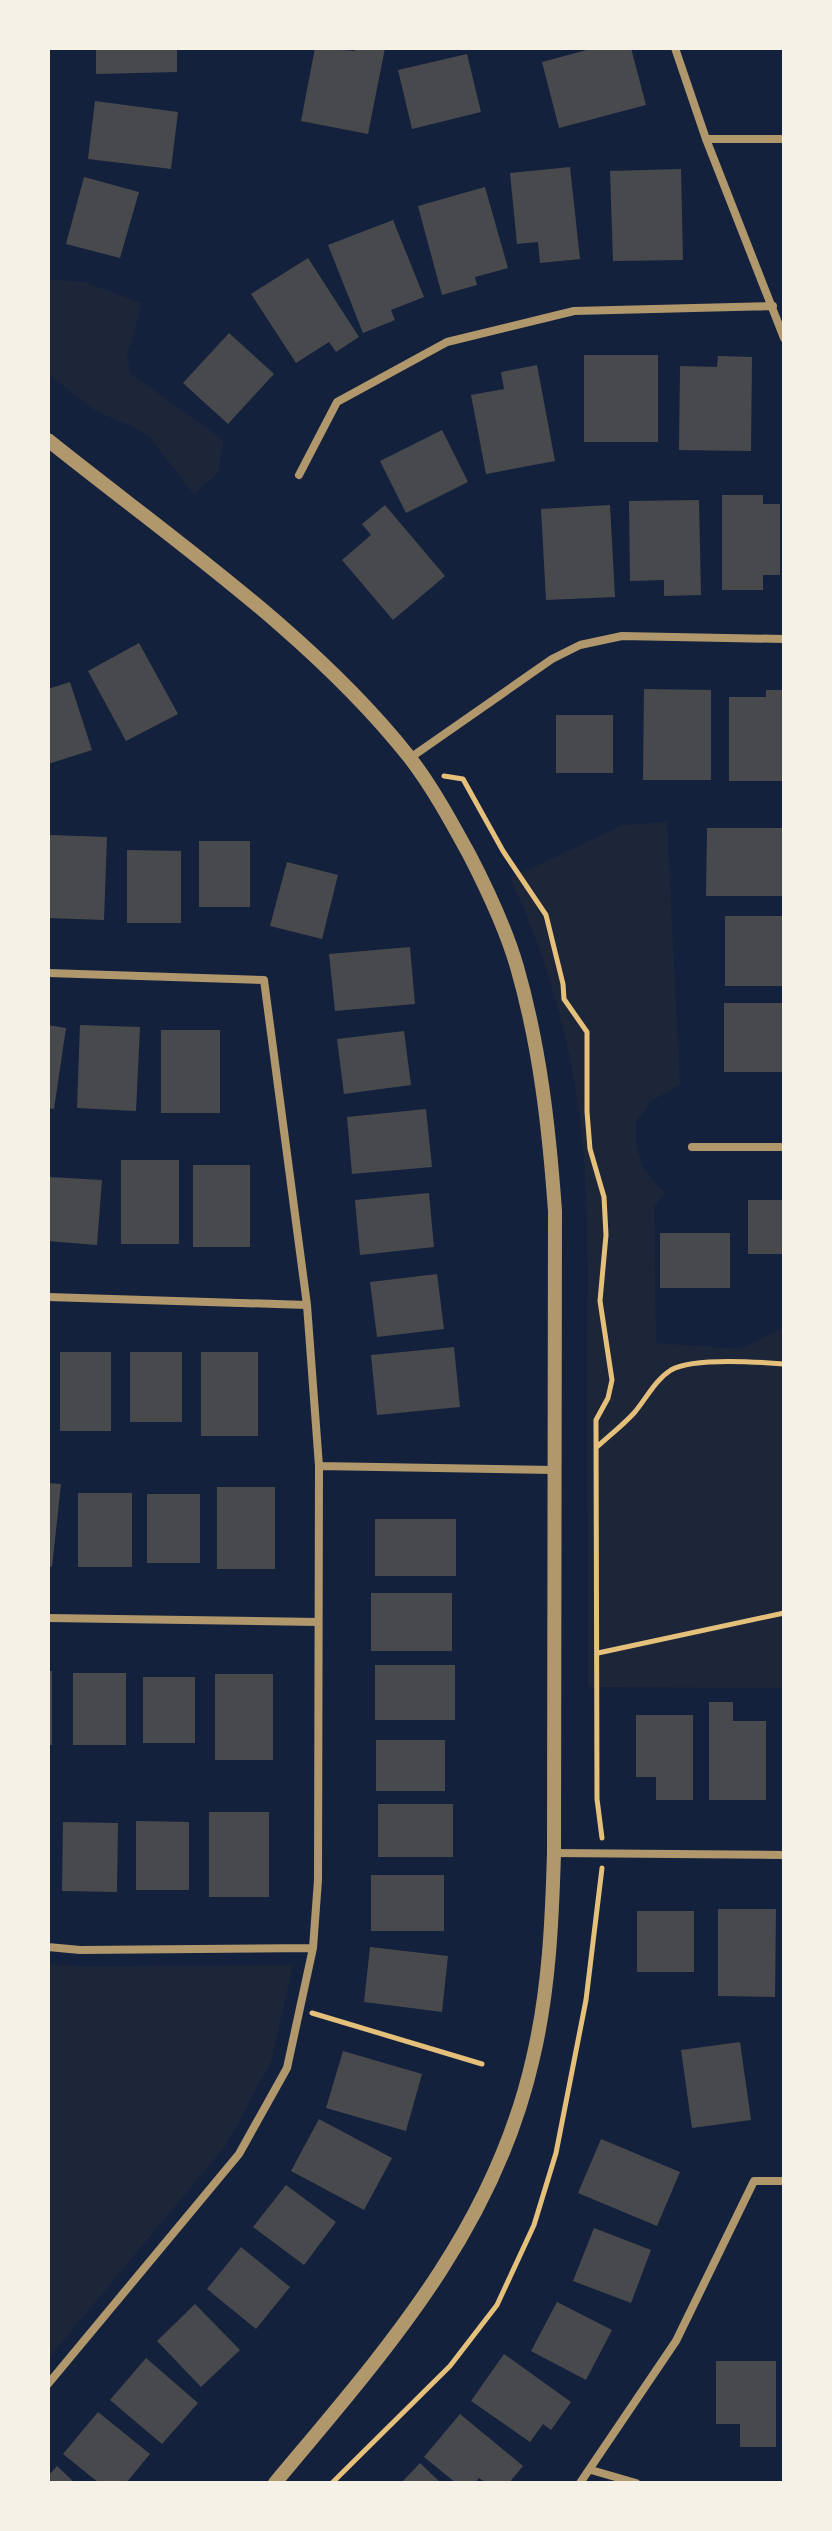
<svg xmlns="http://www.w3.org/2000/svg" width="832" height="2531" viewBox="0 0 832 2531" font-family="Rubik,sans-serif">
  <rect width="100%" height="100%" fill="#14213d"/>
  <path fill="#1d2539" d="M48,279l36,3 58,21 -15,54 4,17 92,66 -4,32 -25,22 -44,-56 -13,-9 -41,-18 -48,-37z
    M667,822l13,263 -29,16 -15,21v20l7,27 21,23 -10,15 2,136 84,6 44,-22v361l-196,-1c0,-104 -1,-207 -1,-310 0,-83 3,-167 -6,-249 -10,-86 -34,-172 -71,-250l113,-53z
    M48,1964l31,2 214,-1 -22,97 -45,83 -178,214z"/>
  <path fill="#48494c" d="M96,48h81v24l-81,2z
    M315,48l40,3v-3h30l-17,86 -67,-13z
    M594,48h37l15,57 -87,23 -17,-66z
    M467,54l14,58 -69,17 -14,-59z
    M95,101l83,11 -7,57 -83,-10z
    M570,167l10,92 -40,4 -2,-21 -21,2 -7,-71z
    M681,169l2,91 -70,1 -3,-90z
    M84,177l55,15 -19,66 -54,-14z
    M485,187l23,81 -33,9 2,8 -35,10 -24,-89z
    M393,220l31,77 -33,13 4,10 -32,13 -35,-88z
    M308,258l51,79 -23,15 -7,-10 -33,21 -45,-69z
    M229,333l45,41 -46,50 -45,-41z
    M584,355h74v87h-74z
    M718,356l34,1 -1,94 -72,-1 1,-84 37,1z
    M537,365l18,96 -69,13 -15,-79 33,-6 -3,-17z
    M442,430l26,52 -62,31 -26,-52z
    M722,495h41v9h17v71h-17v15h-41z
    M699,500l2,95 -37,1v-16l-34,1 -1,-80z
    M385,505l60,71 -52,44 -51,-60 29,-25 -9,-11z
    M610,505l5,92 -69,3 -5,-91z
    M139,643l39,71 -52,27 -38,-70z
    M70,682l22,68 -44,14v-75z
    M644,689l67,1v90h-68z
    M766,690h18v91h-55v-84h37z
    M556,715h57v58h-57z
    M707,828h77v68h-78z
    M50,835l57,2 -3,83 -56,-2z
    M199,841h51v66h-51z
    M127,850l54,1v72h-54z
    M287,862l51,13 -16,64 -52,-13z
    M725,916h59v70h-59z
    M410,947l5,57 -80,7 -6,-57z
    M724,1003h60v69h-60z
    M48,1025l18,3 -12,81 -6,-1z
    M80,1025l60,2 -4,84 -59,-3z
    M161,1030h59v83h-59z
    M404,1031l7,54 -67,9 -7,-55z
    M426,1109l6,58 -80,7 -5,-57z
    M121,1160h58v84h-58z
    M193,1165h57v82h-57z
    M49,1177l53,3 -5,65 -49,-4z
    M429,1193l5,54 -74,8 -5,-55z
    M748,1200h36v54h-36z
    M660,1233h70v55h-70z
    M437,1274l7,55 -67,8 -7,-55z
    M454,1347l6,60 -83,8 -6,-60z
    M60,1352h51v79h-51z
    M130,1352h52v70h-52z
    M201,1352h57v84h-57z
    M48,1483l13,1 -9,83 -4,-1z
    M217,1487h58v82h-58z
    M78,1493h54v74h-54z
    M147,1494h53v69h-53z
    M375,1519h81v57h-81z
    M371,1593h81v58h-81z
    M375,1665h80v55h-80z
    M48,1671h4v74h-4z
    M73,1673h53v72h-53z
    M215,1674h58v86h-58z
    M143,1677h52v66h-52z
    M709,1702h24v19h33v79h-57z
    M636,1715h57v85h-37v-23h-20z
    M376,1740h69v51h-69z
    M378,1804h75v53h-75z
    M209,1812h60v85h-60z
    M136,1821l53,1v68h-53z
    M63,1822l55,1 -1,69 -55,-1z
    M371,1875h73v56h-73z
    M718,1909h58l-1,88 -57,-1z
    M637,1911h57v61h-57z
    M370,1947l78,9 -6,56 -78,-10z
    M740,2042l11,78 -59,8 -11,-78z
    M343,2051l79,23 -16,57 -80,-23z
    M319,2119l73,39 -28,52 -73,-39z
    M601,2139l79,33 -23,54 -79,-33z
    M286,2185l50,37 -32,43 -51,-38z
    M594,2228l57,22 -20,53 -58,-22z
    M241,2247l49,40 -34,42 -49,-40z
    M557,2302l55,28 -26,50 -55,-29z
    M195,2304l45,46 -39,37 -44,-46z
    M504,2354l67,48 -20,28 -8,-6 -13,18 -59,-41z
    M146,2358l52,45 -36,41 -52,-44z
    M716,2361h60v86h-36v-23h-24z
    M98,2412l52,42 -24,29h-27l-36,-29z
    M460,2414l63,52 -14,17h-23l-7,-5 -4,5h-19l-32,-26z
    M420,2463l21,20h-40z
    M57,2466l18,17h-27v-7z"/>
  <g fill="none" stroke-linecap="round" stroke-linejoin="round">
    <path stroke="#e5c07b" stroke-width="5" d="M444,776l19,3 40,72 43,64 17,69 1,15 23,33v80l3,37 14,48 2,38 -6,66 12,79 -4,18 -12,22 1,379 5,39
      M597,1447c12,-11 26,-22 37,-34 12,-14 21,-33 37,-43 22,-13 88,-8 113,-6
      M598,1653l186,-40
      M312,2013l170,51
      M332,2483l118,-117 47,-61 37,-80 22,-72 30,-153 16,-132"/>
    <path stroke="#b1986c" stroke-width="8" d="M675,48l31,91 78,199
      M706,139h78
      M299,475l38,-73 110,-60 127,-31 199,-5
      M410,758l142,-99 28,-14 42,-9 162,3
      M48,973l216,7 43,325 12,161 -1,414 -5,68 -26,120 -48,86 -191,230
      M692,1147h92
      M48,1297l259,8
      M319,1466l235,4
      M48,1618l270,4
      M554,1853l230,2
      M48,1947l32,3 233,-2
      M591,2470l45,13
      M580,2483l96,-142 78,-160h30"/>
    <path stroke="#b1986c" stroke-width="14" d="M48,440c122,98 265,195 362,318 23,30 42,65 60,98 18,35 36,73 47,111 23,80 32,161 38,244l-1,642c-2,69 -5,137 -21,205 -39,173 -148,293 -258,425"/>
  </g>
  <rect width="832" height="2531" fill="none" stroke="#f6f1e7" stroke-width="100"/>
</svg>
